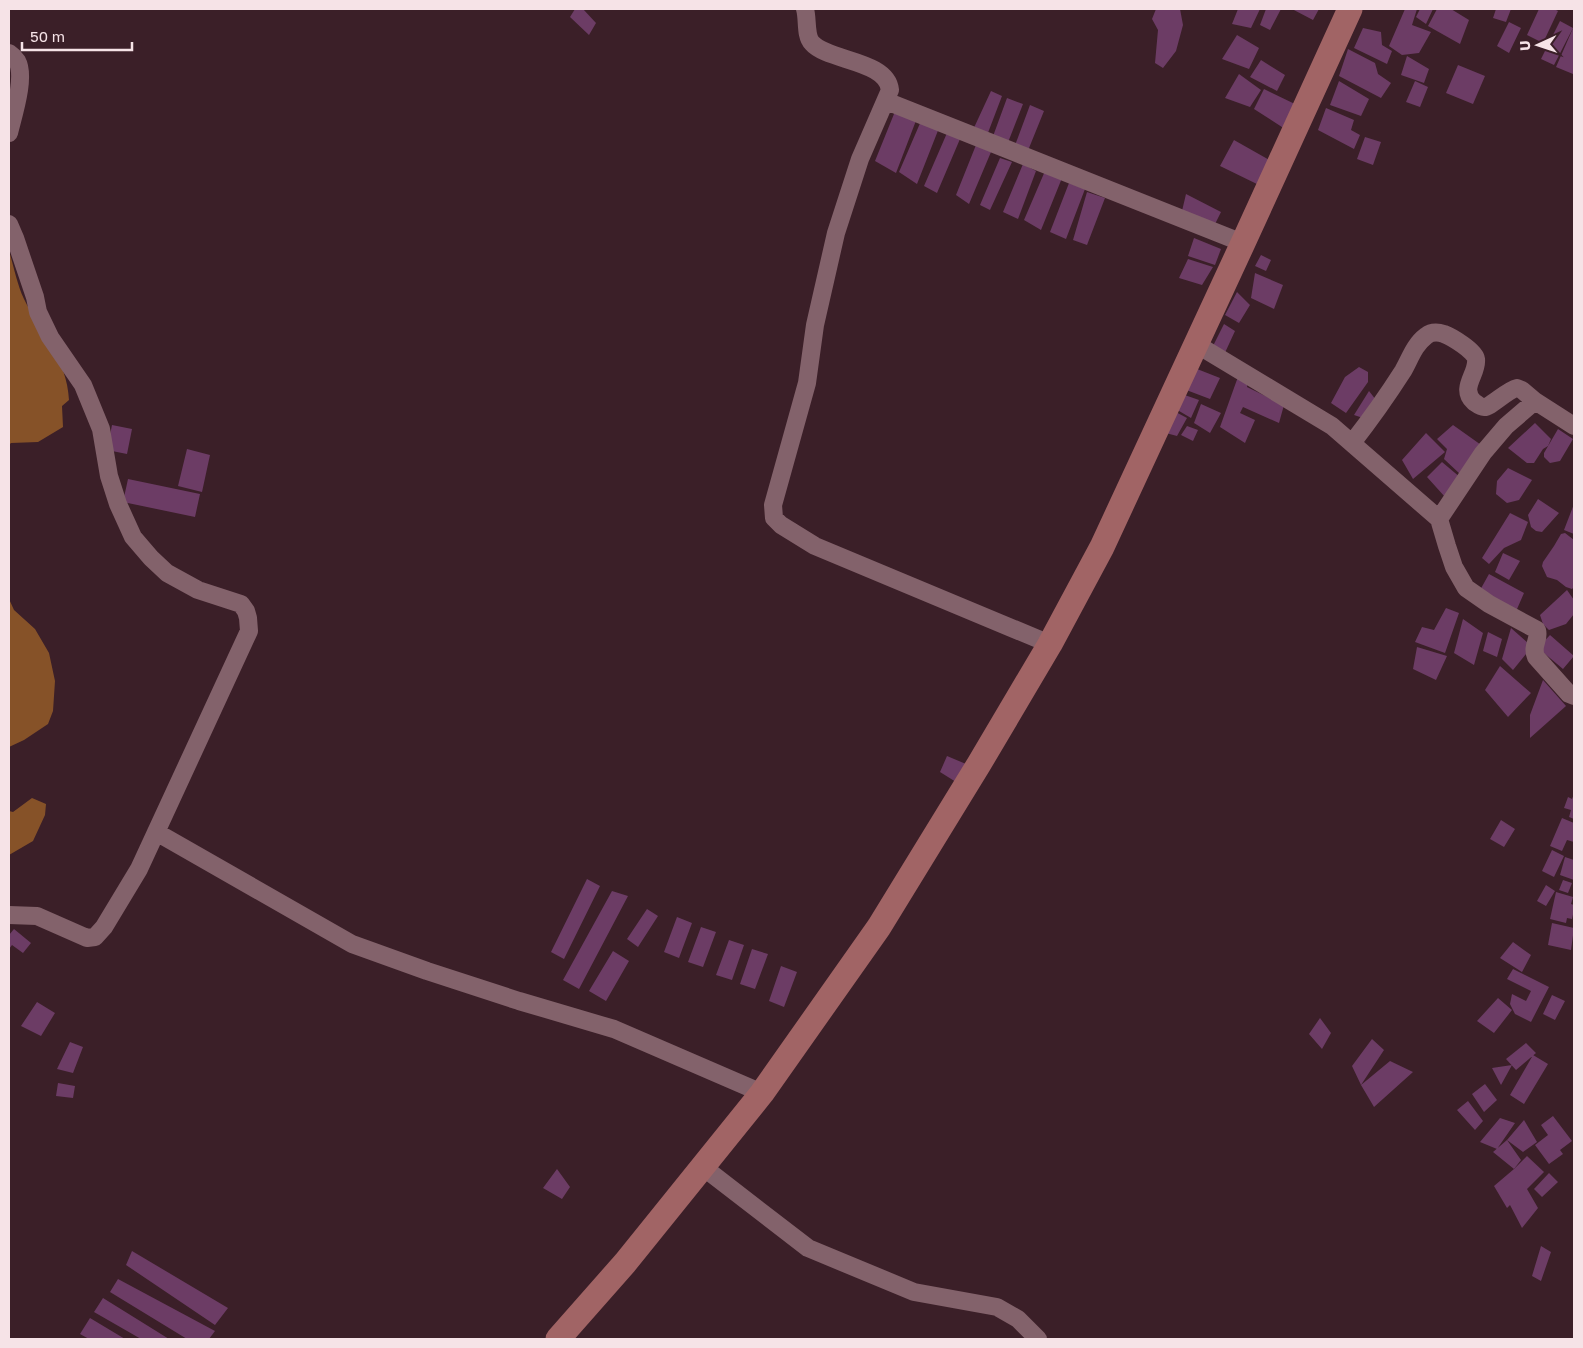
<svg xmlns="http://www.w3.org/2000/svg" width="1583" height="1348" viewBox="0 0 1583 1348" font-family="'Golos Text',sans-serif">
  <rect width="100%" height="100%" fill="#3b1f28"/>
  <path fill="#865228" d="M9,251c5,16 8,33 15,48 17,35 43,60 45,101l-7,6 1,21 -25,15 -27,1 -2,2z
    M9,599l5,11 21,19 14,24 6,28 -2,30 -5,13 -24,16 -15,7z
    M32,798l14,6 -1,11 -12,26 -24,14v-44l4,1z"/>
  <path fill="#6c3c65" d="M575,9h8l13,14 -7,12 -19,-18z
    M1156,9h24l3,16 -7,26 -13,17 -8,-5 3,-33 -6,-11z
    M1238,9h22l-9,19 -19,-4z
    M1266,9h15l-11,21 -10,-5z
    M1292,9h27l-6,11z
    M1405,9h12l-5,16 19,7 -12,21 -17,2 -13,-9z
    M1420,9h13l-7,15 -10,-7z
    M1437,9h14l18,11 -9,24 -32,-18z
    M1496,9h15l-5,13 -13,-4z
    M1539,9h15l4,2 -15,32 -16,-8z
    M1560,21l13,7 -19,37 -13,-6z
    M1509,22l12,6 -12,25 -12,-7z
    M1574,26v45l-1,3 -17,-7z
    M1363,28l18,4 1,13 10,6 -5,13 -33,-16z
    M1237,35l22,13 -10,21 -27,-10z
    M1348,49l27,14 3,11 13,9 -10,15 -42,-22z
    M1407,56l22,13 -5,14 -23,-8z
    M1261,60l24,15 -8,16 -27,-14z
    M1458,65l27,11 -12,28 -27,-11z
    M1239,74l22,16 -11,17 -25,-9z
    M1339,81l30,18 -8,17 -31,-11z
    M1415,81l13,6 -8,20 -14,-5z
    M1264,89l35,17 -14,23 -31,-20z
    M991,91l11,5 -16,42 -14,-6z
    M1007,98l16,6 -16,41 -15,-6z
    M1030,105l14,6 -17,42 -13,-5z
    M1326,108l28,12 -3,10 9,5 -6,14 -36,-19z
    M896,109l21,9 -21,55 -21,-12z
    M921,121l18,7 -22,56 -18,-12z
    M947,133l13,6 -23,54 -13,-7z
    M1365,137l16,5 -8,23 -16,-6z
    M1234,140l39,22 -12,24 -41,-20z
    M976,145l15,7 -22,52 -13,-9z
    M1000,158l12,4 -22,48 -10,-5z
    M1023,164l13,7 -18,48 -15,-7z
    M1045,171l17,7 -21,52 -17,-10z
    M1069,183l16,6 -19,50 -16,-7z
    M1087,192l18,6 -18,47 -14,-5z
    M1186,194l35,18 -7,14 -32,-15z
    M1194,238l27,11 -6,16 -27,-9z
    M1261,255l10,5 -5,11 -11,-5z
    M1188,259l25,8 -11,18 -23,-7z
    M1255,273l28,12 -9,24 -23,-11z
    M1237,292l13,13 -11,18 -14,-8z
    M1224,324l11,7 -12,26 -11,-9z
    M1192,367l28,11 -10,21 -29,-11z
    M1359,367l9,5v10l-22,31 -15,-10 14,-26z
    M1239,374l9,5 -1,8 37,18 -5,18 -36,-16 -3,6 15,7 -10,23 -25,-16z
    M1369,391l7,9 -13,18 -9,-3z
    M1179,393l20,7 -8,18 -17,-10z
    M1201,404l20,9 -11,20 -16,-10z
    M1172,410l15,8 -10,18 -15,-4z
    M1535,423l16,16 -3,7 -5,3 -9,14h-7l-19,-15z
    M112,425l20,4 -5,25 -20,-4z
    M1453,425l31,22 -24,27 -16,-15 3,-10 -10,-10z
    M1187,426l11,4 -5,11 -12,-6z
    M1558,429l15,10 -13,22 -10,2 -6,-6v-4z
    M1426,433l19,19 -32,27 -11,-19z
    M187,449l23,6 -8,37 -24,-6z
    M1442,462l19,16 -16,19 -18,-20z
    M1508,468l24,12 -13,20 -12,3 -11,-9 1,-13z
    M128,479l72,15 -5,23 -72,-15z
    M1538,499l21,14 -17,19 -6,-1 -5,-4 -3,-12z
    M1574,504v30l-10,-4z
    M1510,513l18,9 -7,18 -17,8 -15,16 -7,-6z
    M1565,533l9,7v47l-2,2 -6,-2 -9,-7 -10,-3 -5,-11 1,-4 11,-16 7,-12z
    M1503,553l17,8 -11,19 -14,-8z
    M1489,574l35,19 -10,23 -35,-24z
    M1567,590l7,10v14l-8,10 -17,6 -6,-6 -3,-9z
    M1446,608l13,5 -14,40 -30,-11 7,-15 12,3z
    M1463,619l20,14 -9,32 -20,-12z
    M1511,628l17,15 -2,11 -13,16 -11,-11z
    M1488,632l14,7 -5,18 -14,-6z
    M1550,635l24,21 -11,13 -25,-21z
    M1417,647l30,9 -11,24 -23,-11z
    M1500,666l31,27 -23,24 -23,-27z
    M1543,680l23,26 -36,32v-23z
    M947,756l19,8 -10,18 -16,-10z
    M1574,794v25l-5,-2 2,-7 -7,-2 4,-11 4,2z
    M1562,818l12,5v19l-7,-2 -5,11 -12,-5z
    M1501,820l14,9 -11,18 -14,-8z
    M1552,850l12,6 -10,21 -12,-6z
    M1565,857l9,3v20l-14,-5z
    M587,879l13,7 -36,73 -13,-7z
    M1563,880l9,3 -4,10 -9,-3z
    M1546,885l9,6 -9,15 -9,-5z
    M612,891l16,5 -49,93 -16,-9z
    M1556,892l17,5 -2,7 3,1v5l-2,9 -5,-1 -1,5 -16,-4z
    M647,909l11,7 -20,31 -11,-8z
    M677,917l15,6 -13,35 -15,-6z
    M1552,923l22,5 -3,22 -23,-5z
    M701,927l15,5 -13,35 -15,-5z
    M14,929l17,14 -8,10 -11,-8 -3,4v-14z
    M729,940l15,5 -12,35 -16,-5z
    M1513,942l18,13 -9,17 -22,-14z
    M752,949l16,5 -13,35 -15,-5z
    M613,951l16,10 -23,40 -17,-10z
    M781,966l16,6 -13,35 -15,-6z
    M1513,969l36,18 -18,35 -16,-8 -5,-10 2,-10 14,7 5,-10 -24,-12z
    M1552,995l13,6 -10,19 -12,-6z
    M1498,998l14,12 -18,23 -17,-12z
    M37,1002l18,11 -14,23 -20,-10z
    M1320,1018l11,15 -9,16 -13,-15z
    M1372,1039l12,11 -23,35 -9,-19z
    M70,1042l13,5 -10,26 -16,-4z
    M1526,1043l10,10 -20,17 -10,-11z
    M1533,1055l15,9 -24,40 -14,-9z
    M1390,1061l23,11 -39,35 -13,-22z
    M1512,1065l-11,20 -9,-17z
    M58,1083l17,3 -2,12 -17,-2z
    M1485,1084l12,16 -13,12 -12,-18z
    M1468,1101l15,20 -8,9 -18,-20z
    M1553,1116l19,25 -12,9 3,4 -14,10 -14,-19 13,-10 -7,-10z
    M1500,1118l15,5 -18,26 -17,-7z
    M1524,1120l13,22 -14,10 -16,-12z
    M1507,1140l14,20 -7,9 -21,-17z
    M1527,1156l17,16 -17,17 11,19 -16,20 -12,-23 -3,3 -13,-22 20,-17z
    M557,1169l13,18 -8,12 -19,-11z
    M1549,1173l9,9 -16,15 -8,-8z
    M1541,1246l10,6 -10,29 -9,-5z
    M132,1251l96,57 -13,17 -89,-60z
    M118,1279l97,52 -6,8h-22l-77,-47z
    M103,1298l66,41h-28l-47,-27z
    M90,1318l35,21h-36l-9,-5z"/>
  <g fill="none" stroke-linecap="round" stroke-linejoin="round">
    <path stroke="#83626b" stroke-width="18" d="M805,9c3,10 0,27 7,34 15,18 75,17 78,47l-30,69 -24,74 -21,92 -8,58 -34,122 1,13 7,7 34,21 235,98
      M9,53c3,2 6,5 8,8 9,16 -4,55 -8,72
      M886,101l357,142
      M9,224l6,14 20,59 3,15 12,25 33,48 18,44 8,47 9,28 15,33 18,21 16,15 31,17 43,14 5,7 2,7 1,13 -110,238 -35,58 -9,10 -8,1 -50,-22 -28,-1
      M1196,344l136,82 107,93 44,-66 23,-27 29,-25 39,25
      M1352,443c18,-23 35,-47 51,-72 7,-12 11,-26 23,-35 5,-4 12,-4 18,-2 8,3 31,17 32,25 2,15 -17,29 -2,43 3,2 6,5 10,5 6,1 23,-17 33,-19l5,2 13,11
      M1439,519l8,27 7,21 12,21 23,16 48,26c3,11 -6,15 -1,27l33,37 5,2
      M156,832l196,112 75,27 92,30 95,28 148,64
      M703,1167l105,81 106,44 83,15 21,12 20,20"/>
    <path stroke="#a16465" stroke-width="25" d="M558,1339l67,-76 137,-170 117,-166 100,-163 71,-120 52,-97 141,-304 107,-234"/>
  </g>
  <rect width="1583" height="1348" fill="none" stroke="#f6e3e7" stroke-width="20"/>
  <g transform="translate(1538 45) rotate(267)" stroke="#3b1f28" stroke-width="4" paint-order="stroke">
  <path d="M0-4L9 19L0 12L-9 19Z" fill="#f6e3e7"/>
  <text y="-8" font-size="14" font-weight="bold" text-anchor="middle" fill="#f6e3e7">U</text>
  </g>
  <path d="M22 42v8h110v-8" fill="none" stroke="#f6e3e7" stroke-width="2.5"/>
  <text x="30" y="42" font-size="15" fill="#f6e3e7" stroke="#3b1f28" stroke-width="4" paint-order="stroke">50 m</text>
</svg>
